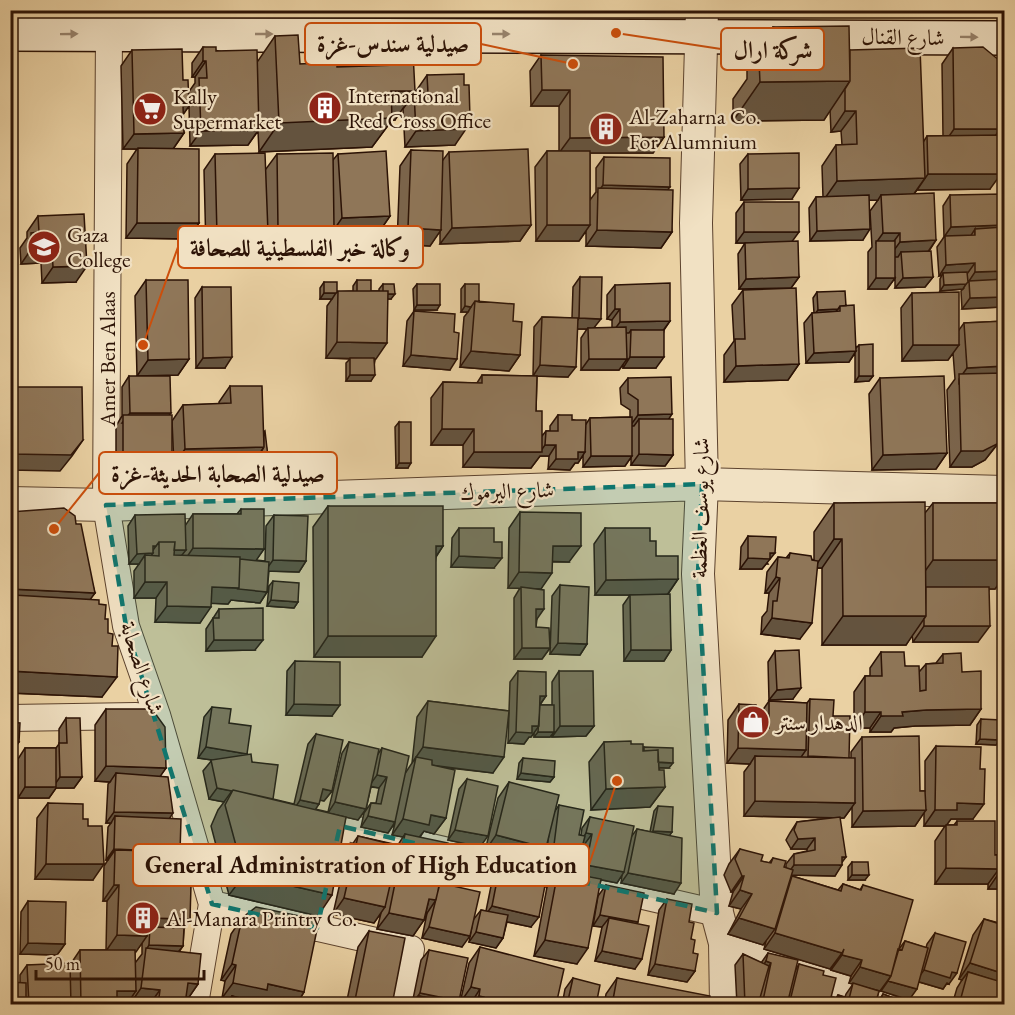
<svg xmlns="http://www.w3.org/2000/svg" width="1015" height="1015" viewBox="0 0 1015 1015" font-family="'EB Garamond',Amiri,serif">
  <rect width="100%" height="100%" fill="#ead1a3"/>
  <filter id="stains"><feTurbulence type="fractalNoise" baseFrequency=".00333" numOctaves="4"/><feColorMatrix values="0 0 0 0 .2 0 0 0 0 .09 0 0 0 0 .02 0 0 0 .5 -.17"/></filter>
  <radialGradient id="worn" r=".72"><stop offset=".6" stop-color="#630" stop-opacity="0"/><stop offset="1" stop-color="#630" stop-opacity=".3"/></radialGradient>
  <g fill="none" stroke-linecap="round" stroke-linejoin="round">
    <defs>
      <path id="minor" d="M109,33l-3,472 20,121 31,89 55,189 -17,100
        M10,718l126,-2
        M212,904l199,45 -10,55
        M317,928l23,-102 377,87
        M725,943l168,61"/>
      <path id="tertiary" d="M702,10l-6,213 6,261 -4,90 19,339 8,30 1,61
        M10,503l96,2 596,-21 302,8"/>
      <path id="secondary" d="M10,34l994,4"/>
    </defs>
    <use href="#minor" stroke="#5c422d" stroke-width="28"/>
    <use href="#tertiary" stroke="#5c422d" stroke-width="34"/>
    <use href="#secondary" stroke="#2c1306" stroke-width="36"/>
    <use href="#minor" stroke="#f1e1c3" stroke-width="26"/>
    <use href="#tertiary" stroke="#f1e1c3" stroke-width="32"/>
    <use href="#secondary" stroke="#f1e1c3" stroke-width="33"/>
  </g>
  <path fill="#7b654c" stroke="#2c1306" stroke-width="1.5" fill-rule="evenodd" d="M773,27l77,23 74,91 3,-5h16l-1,-72 11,-16 43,87 -6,54 -73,1 -3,4 22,46 -7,11 4,26 -8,10 -30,1v-10l-8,11h-19v-37l4,-5 -2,-36 8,-11h-9l-6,40 -53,1 -1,-33 7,-11h7l-1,-31 14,-21h6l-1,-14 -10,1 -1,-22 -6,10 -91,1v-22l14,-20v-14z
    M275,36l25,28 37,3 51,-2 8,-12h17l-18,67h-3l-20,27 -113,5 -1,-21 -10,14 -58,1 -1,-40 -6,8 1,19 -11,16 26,74 -11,16 -62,-1 1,-74 10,-15h-14l-2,-83 11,-16 51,30 5,13 7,-10v-6h-3v-14l11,-16 55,14z
    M541,55l123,82 -11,16h-63v47l6,-8v-24l8,-11 63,33 5,42 -11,16 -75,-2v-15l-7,10h-43l-1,-74 12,-16h12v-45h-28l-1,-35z
    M427,75l37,10 6,33 -4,5 -11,22 -50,2 -2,-38 11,-16h2v-2z
    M411,150l32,10 6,-8 82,73 -11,16 -80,3v-13l-10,15 -33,-2 3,-78z
    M215,154l51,15 11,-15 56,6 5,-6 52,62 -11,16 -48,2v-1l-8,10 -56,1v-9l-10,14 -51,1 -2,-80z
    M748,154l44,45 -51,1 -1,-36z
    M950,195l54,30 -2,2 3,27v18l-6,7h6v25l-3,3 -40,2 -1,-18 2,-2 -23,2v-12l2,-4 -3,1 -2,-29 7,-10 -1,-31z
    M744,202l49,40 6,35 -8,11 -52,1 -1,-35 7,-11h-9v-30z
    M38,216l38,66 -34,1 -1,-20 -20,1 -1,-16 7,-10v-6z
    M580,277l15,51h17v-8l-5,-1v-24l8,-10 55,36 -6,9 -8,38h-33v-4l-4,6h-38v-32l6,-9h-10l-9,48 -31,-1 -1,35 6,25 4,-5h4v-5l8,-11 28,9 4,-6 40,-1v-7l-9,-6 -1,-16 8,-10 41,41 4,36 -8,11 -34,-1v-8l-6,9 -42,1v-12l-5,8h-3l-5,7 -22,-1 1,-13h-9l-9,12 -68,-1v-22h-32v-47l12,-16 34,1 5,-8 51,1 1,-49 8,-10 30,1 1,-31z
    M146,280l43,79 -11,16 -41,1 -2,-80z
    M357,280l14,11h8v-2l4,-5 8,15h-4l-16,82h-25v-18l4,-4 -24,-1 1,-52 5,-7h-12v-11l4,-6 13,10 16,-1v-5z
    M417,284l20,26h-23l-1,-21z
    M465,284l14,18 34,19 7,34 -11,16 -49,-4 4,-50 4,-5h-7v-23z
    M202,287l23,81h-29l-1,-70z
    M743,290l56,74 -11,16 -64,2v-27l10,-14 -2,-36z
    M817,292l29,14 10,42 3,-3 14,31 -4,5 -14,1v-29l-6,9 -43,1 -2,-40 8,-10h2l-1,-15z
    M912,293l47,37 5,-7 41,-2v114l-20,25 -13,7h-22l-3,-77 8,-11 -2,-26 -5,7 -46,1 -1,-53z
    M414,311l40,21 -4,38 -47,-4 4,-45z
    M129,376l40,39 -4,57h-49v-46l6,-10v-29z
    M880,378l67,75 -11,16 -64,1 -3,-76z
    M230,386l34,46 4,25 -4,5 -8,1v-4l-3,4 -79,2 -2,-44 11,-16 36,-1v-2z
    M399,422l9,46h-12l-1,-41z
    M834,503l91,10 8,-10h72v72l-10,14h-6l-11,53h-65l-1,-7 -6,10h-84v-77h-5l-17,71 -39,-5 1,-17 5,-6 2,-18h-4l2,-21 11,-15 8,1 4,-5 24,7v-28z
    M328,506l115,40 -7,11 -14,100h-108l-1,-130z
    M241,509l23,40 -8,11 9,1 1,-35 8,-11 32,46 -7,11 -30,-1 -2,21 -7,11 -29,-3 -3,4 -17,-1 -11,20 -45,-1 1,-24h-22v-27l5,-7h-10l-1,-38 7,-11 50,11 8,-12h44z
    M10,512l66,12 19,69 -5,6 12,98 -92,-4z
    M520,512l49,50h-17l-11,27h-9l5,30 -1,8 14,21 -8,11h-28v-61l6,-10h-12l1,-60z
    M459,528l35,40 -43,-1 1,-29z
    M605,528l45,13 6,15 22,23 -10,15 3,56 -7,11h-40l-1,-56 7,-10h-35l-1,-51z
    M748,536l20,28h-2l-4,5h-22l1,-22z
    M273,581l25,21 -4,6 -27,-2 2,-20z
    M560,585l27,59 -7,11 -30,-1 2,-58z
    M219,609l36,41 -49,1v-22z
    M775,651l18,48 -24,1 -1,-38z
    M881,652l24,14 14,6 7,-8 10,-1 7,-9 19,18 19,37 -11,16 -55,1 -21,2 -3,4h-21v-4h-16v-36l11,-16h5v-8z
    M295,661l37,55 -46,-1 1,-44z
    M518,671l28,25 -6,9h12v-23l7,-11 35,55 -8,10 -34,1v-3l-2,3h-16v-4l-3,4h-2l-5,7 -16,-1 1,-31 -16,61 -53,-6 6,51 -12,16 -10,-3 -4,6 27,11 39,27 -8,10 -37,-7 -1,5 33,37 8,-10 5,1 7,-35 7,-11 31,62 -24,-5 -4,16 -7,10 -27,-6 3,-16 -10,21 -40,-9 5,-25 -2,3 -1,4 -11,16 -36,-7 4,-16 -7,10 -41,-9 14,-62 11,-16 40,9 5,-8 -11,-2 3,-12 -7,10 -27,-6 3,-14 7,-10h5l3,-15 -8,-1 -5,22 -8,11 -12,-3 -28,99 -89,-21 -18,-69 7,-16 6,-8 -15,-3 -6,-28 9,-11 -14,-2 6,-41 8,-10 17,16 23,39 21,37 21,5 14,-60 8,-10 16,57 -8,10 -4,-1 -1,4 -4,5 13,3 14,-59 7,-11 29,12 4,-6 24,24 6,-9 5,-46 11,-16 81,10 1,-29z
    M810,699l23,17 16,42h2v-6l11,-15 58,54h5v-30l11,-15 37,73h-22l-5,6h8l3,-4 38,34h10v30l-4,4h-13v-5h-53v-43l10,-15h-21v-14l-9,14 -63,1v-20l-8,11h-4l2,44 -7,14 -44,-1 -1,5 2,-4 46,14 5,-6 17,6 3,-5 35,64h1l6,-8 21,7 1,-4 8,-11 14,51 -2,-1 -4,6 -24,-7 -10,18 -28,-9v-2l-1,2h-1l-4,14h-43l6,-10 7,2 1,-3 7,-10 -4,-1 2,-7 -20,-6 2,-4 -3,3 -66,-20 2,-8 -3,4 -35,-11 13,-25 -12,-3 4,-14h-2l-7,-17 5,-11 11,-15 21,12 8,2 4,-5 13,10v-4l8,-10 13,-3v-2h-16l-5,-9 4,-7 7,-11 33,-4 -86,-2v-44l6,-8 -23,-1 1,-43 11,-16 16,23h3v-10l11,-16 38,2z
    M106,709l60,59 -6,8 9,43 11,33 10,67 -6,10 -1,17 -4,6 19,32 -9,13 5,8 -64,-1 1,-7 -5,8h-116l10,-22v-8l7,-10h43l10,-15h26l1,-49h-4l1,-35 4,-6h-2l2,-33 3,-4h-5l2,-39 2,-2 -15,-1v-56zM142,943v11l-7,9v-11z
    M66,718l16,59 -8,11h-18l-7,10h-31v-39l7,-11h31l3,-4v-15z
    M981,719l19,21 -4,5 -20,-1 1,-19z
    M604,742l27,2 12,5 1,-2 25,21h-10l6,19 -15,20 -59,3 -2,-48z
    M523,758l31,19 -4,5 -33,-3 2,-16z
    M467,779l13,68 -32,-7 11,-51z
    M509,782l46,29 4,-6 20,30h2l1,-7 8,-11 41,20 6,-8 13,3 4,-21 4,-5 14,26 -3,3 5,59 -53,-11 1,-8 -5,8 -16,-3 -24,84 -43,-8 13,-69 11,-16 20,4 6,-30 -1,-1 -4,15 -7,11 -27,-6 4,-31 -3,15 -11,15 -50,-12 13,-53z
    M48,803l35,16 5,7 5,54 -58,-1 2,-61z
    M852,862l13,18h-17v-13z
    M606,885l31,39 -2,45 -40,-8 7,-34 -9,-1 5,-30z
    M667,899l22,23 6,49 -8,11 -39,-7 11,-65z
    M28,901l37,43 -8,11 -37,-1 1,-42z
    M242,918l62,74 -8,13h-19l-18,-4 -1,1 12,3h-44l3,-5 -7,-2 3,-17 -4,-1 10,-46z
    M984,919l15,4 2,-3 4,85h-53l5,-17 5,-8 -3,-1 14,-44z
    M369,931l23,74h-46l12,-58z
    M480,947l76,58h-90l-6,-2 9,-40z
    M429,950l30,51 -1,2 6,2 -52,-1 9,-44z
    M768,953l27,18 4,-7 24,11 6,30h-92l-2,-40 8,-11 18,9z
    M573,978l23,27h-34l3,-16z
    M617,978l92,27h-105l2,-11z
    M883,994l28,11h-35z"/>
  <path fill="#64533e" stroke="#2c1306" stroke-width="1.5" d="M203,61h3l-11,16h-3z
    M850,81l-26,39 -91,1 27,-39z
    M542,90h28l-11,16h-28z
    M391,91h24l-20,29h-3l-20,27 -113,5 20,-29z
    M183,106h6l-11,16z
    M845,111h11l-15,20 -10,1z
    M466,117l4,1 -8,11h4l-11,16 -50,2 11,-16z
    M259,129l-11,16 -58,1 11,-15z
    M954,129h46l-11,16h-46z
    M184,133l-11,16h-50l11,-15z
    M664,137l-11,16h-94l11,-15z
    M928,174h73l-11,15 -73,1z
    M925,178l-14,20 -30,-3 -3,5 -55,1 14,-20z
    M603,185l67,2 -8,10 -64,-5z
    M799,188l-7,11 -51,1 7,-11z
    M390,216l-11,16 -48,2 11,-16z
    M137,223h62l-11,16 -62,-1z
    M531,225l-11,16 -80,3 12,-16z
    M547,225h43l-11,16h-43z
    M1004,225l-8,11 -21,-1v-6l-5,8h-26l7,-10z
    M334,227l-11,16 -56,1 11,-16z
    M408,228l33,2 -11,16 -33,-2z
    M870,229l-7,11 -53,1 7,-10z
    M597,230l75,2 -11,16 -75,-2z
    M744,232h55l-8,11h-55z
    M268,233l-11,16 -51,1 11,-15z
    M883,233h17l-11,15 -13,-5z
    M936,240l-11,16 -24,-4 -3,5h-9l11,-15z
    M52,247l-11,16 -20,1 11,-16z
    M975,263l-8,11 -24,-1 -1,2 -3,1 7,-11z
    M87,266l-11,16 -34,1 11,-16z
    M1005,271l-7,10h-29l6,-9z
    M799,277l-8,11 -52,1 7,-10z
    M933,277l-8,10 -30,1 8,-10z
    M876,278h19l-8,11h-19z
    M966,284l-3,5 -23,2 4,-6z
    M324,293h12l-4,6h-12z
    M383,294h12l-4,5h-12z
    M1005,297v7l-3,3 -40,2 8,-11z
    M417,305h23l-3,5h-23z
    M465,306l6,1 -3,5h-7z
    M615,309h5l-8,11 -5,-1z
    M838,309l-4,5 -20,1 4,-5z
    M579,318l22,1 -8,10 -5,-1 -1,1h-15z
    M670,321l-8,11 -31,-2 -2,3h-17l8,-11z
    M337,342l50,1 -11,16 -50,-1z
    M913,345h46l-11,15 -46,1z
    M471,351l49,4 -11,16 -49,-4z
    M856,351l-7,11 -43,1 8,-10z
    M411,355l46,4 -7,11 -47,-4z
    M232,357l-7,11h-29l7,-10z
    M630,357h34l-8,11h-33z
    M189,359l-11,16 -41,1 11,-16z
    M589,359h38l-8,11h-38z
    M799,364l-11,16 -64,2 12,-16z
    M540,365l36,2 -8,10 -35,-1z
    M1005,366v15l-46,3v-5l8,-11z
    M350,375h25l-4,6h-25z
    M859,376h14l-4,5 -14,1z
    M130,413h41l-8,10h-41z
    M672,414l-7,11 -26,-6 -5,7h-4l8,-11z
    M442,429h32l-11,16h-32z
    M1005,434l-20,26 -13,7h-22l11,-16z
    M83,440l-11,16 -12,15 -50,-1v-16z
    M545,445h11l-7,11h-9l-9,12 -68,-1 11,-15h66z
    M264,447l-11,16 -79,2 11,-16z
    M578,452h7l-7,11h-3l-5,7 -22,-1 8,-10z
    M947,453l-11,16 -64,1 11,-15z
    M639,454l34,1 -8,11 -34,-1z
    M591,456h41l-7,10 -42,1z
    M268,457l-4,5 -8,1 4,-5z
    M123,461h49l-7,11h-49z
    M399,463h12l-3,5h-12z
    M834,539h8l-20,29h-8z
    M153,546h3l-5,7h2l-7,11 -1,-9 -6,9h-10l8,-10z
    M436,546h7l-14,21z
    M553,546h28l-12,16 -27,-1z
    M193,548l71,1 -11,16 -71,-1z
    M174,550h12l-8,10 -12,1z
    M770,553h5l-13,16h-22l8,-11z
    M459,556l43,2 -8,10 -43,-1z
    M273,560l33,1 -7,11 -34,-1z
    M933,560h72v15l-10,14h-83z
    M519,572l33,1 -11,16 -33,-1z
    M776,577l4,1 -11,15h-4z
    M678,579l-11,16h-72l11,-15z
    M145,582h22l-11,16h-22z
    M212,587l27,1 28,4 -7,11 -29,-3 -3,4 -27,-1z
    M10,589l85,4 -11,15 -71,-13 -3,3z
    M271,600l27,2 -4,6 -27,-2z
    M167,606l44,1 -11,16 -45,-1z
    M536,609h8l-7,10h-8z
    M843,616h83l-20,29h-84z
    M772,618l40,5 -12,16 -39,-5z
    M924,626h66l-12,16h-65z
    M328,636h108l-14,21h-108z
    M214,640h49l-8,10 -49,1z
    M558,643l29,1 -7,11 -30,-1z
    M522,648h28l-8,11h-28z
    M631,650h40l-7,11h-40z
    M10,671l107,6 -15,20 -92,-4z
    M801,688l-8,11 -24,1 8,-10z
    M540,696h6l-8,11z
    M294,704l46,1 -8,11 -46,-1z
    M981,709l-11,16 -55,1 -21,2 -3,4h-21l11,-16 21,-4 24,-2z
    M865,712h16l-11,16h-16z
    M532,726h7l-8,11h-2l-5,7 -16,-1 8,-11z
    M560,726h34l-8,10 -34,1z
    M538,732h16l-4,5h-16z
    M980,739l20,1 -4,5 -20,-1z
    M10,742h9l-4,6h-5z
    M206,747l41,7 -7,10 -42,-6z
    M423,747l81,10 -11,16 -78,-10 1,-6 -4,6z
    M738,748l68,2 -11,16 -40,-10 -5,8 -23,-1z
    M644,762l29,1 -4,5 -29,-1z
    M106,766l60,2 -11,16 -39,-11 -6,9 -15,-1z
    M521,773l33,4 -4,5 -33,-3z
    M377,775l10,2 -8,11 -10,-2z
    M60,777h22l-8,11h-18l-7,10h-31l7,-11h28z
    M665,787l-15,20 -59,3 15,-21z
    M217,788l15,3 -8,11 -15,-3z
    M323,789l9,2 -8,10 -9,-2z
    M300,800l19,4 -7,11 -19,-4z
    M755,801l100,2 -11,15 -100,-2z
    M335,802l31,7 -8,11 -30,-7z
    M957,803l27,1 -11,15h-22l-5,7h-22l11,-16z
    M926,810l-11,16 -63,1 11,-16z
    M114,812l59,1 -7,11 -51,-8 -4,7h-5z
    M431,815l15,3 -12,16 -10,-3 -7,9 -12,-6 -2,3 -11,-2 11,-16z
    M368,816l27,6 -7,11 -27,-6z
    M455,830l33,6 -8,11 -32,-7z
    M653,831l19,1 -4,6 -19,-2z
    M586,833l6,1 -8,11 -5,-1z
    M496,835l50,13 -11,15 -50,-12z
    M815,838l-8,11h-16l7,-10z
    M114,849l1,1 -7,10h-2z
    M553,853l26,6 -7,11 -27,-6z
    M842,857h4l-6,8h2l-7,11 -48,-1 7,-10z
    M46,864h58l-11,16 -58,-1z
    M586,865l38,7 -7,11 -39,-8z
    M443,866l43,9 -8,10 -42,-8z
    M946,868l53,1 -11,15h-53z
    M628,873l53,10 -7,11 -53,-11z
    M999,873h6v12l-4,4h-13z
    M244,875l88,20 -14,21 -89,-21z
    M852,875h17l-4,5h-17z
    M742,876h2l-11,16h-2z
    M114,885h5l-12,16h-4z
    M740,890l12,4 -11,15 -12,-3z
    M344,898l41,9 -11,16 -41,-9z
    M429,899l7,1 -11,16z
    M492,906l47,11 -8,10 -47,-10z
    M389,913l35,7 -11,16 -36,-7z
    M600,915l38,7 -7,11 -22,-15 -7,9 -9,-1z
    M147,918l43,1 -11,16 -29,-8 -5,7z
    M739,918l36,11 -12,16 -35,-11z
    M429,927l41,9 -8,11 -40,-9z
    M476,932l27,6 -7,10 -27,-6z
    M775,933l67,20 -12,16 -66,-20z
    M117,935l30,1 -11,16 -30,-1z
    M545,940l43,8 -11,16 -43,-8z
    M28,943l37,1 -8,11 -37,-1z
    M149,945l34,1 -8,10 -29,-6z
    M602,951l40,8 -7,10 -40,-8z
    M842,955l20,5 -11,16 -20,-6z
    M766,961l5,2 -7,11 -5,-2z
    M970,963l35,11v10l-37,-12 -6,8 -3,-1z
    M232,964l4,1 -11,16 -4,-1z
    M655,964l40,7 -8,11 -39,-7z
    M860,967l31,9 -11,15 -31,-8z
    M924,970l28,2 5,1 -8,11 -2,-1 -4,6 -27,-8z
    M888,981l29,8 -8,11 -28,-9z
    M188,983l10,1 -11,16 -10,-2z
    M233,983l35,1 36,8 -8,13h-19l-18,-4 -3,4 -24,-9 -3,4 -7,-2z
    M471,987l9,2 -10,16 -10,-2z
    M141,988l19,2 -11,15 -19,-1z
    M117,991h19l-10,14h-19z
    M420,993l39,8 -2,4 -38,-9 -6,8h-1z
    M479,996l5,1 -6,8h-5z"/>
  <path fill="#8f7658" stroke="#2c1306" stroke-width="1.5" d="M849,26l1,55 -90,1 -1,-21h15l-1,-34z
    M298,35l2,29 37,-2v5l60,-2 -1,-12h17l2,38h-24l1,27 -113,5 -4,-87z
    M203,47h13v4l41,-1 2,79 -58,2 -2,-53h8l-1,-17h-3z
    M983,47l17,14v68h-46l-1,-81z
    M920,48l5,130 -88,3 -1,-36 21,-1 -1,-33h-11v-22l5,-8v-31z
    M182,49l1,31h5l1,26h-6l1,27 -50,1 -2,-84z
    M541,55l122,2 1,80 -94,1v-48h-28z
    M464,74v11h5l1,33 -4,-1v12l-50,2 -2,-38h14l-1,-18z
    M1001,135v39h-73l-1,-38z
    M138,148l61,1v74h-62z
    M528,149l3,76 -79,3 -3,-76z
    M411,150l32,1 -2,79 -33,-2z
    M386,151l4,65 -48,2 -4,-64z
    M547,151h43v74h-43z
    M265,153l3,80 -51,2 -2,-81z
    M333,153l1,74 -56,1 -1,-74z
    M799,153v35l-51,1v-35z
    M604,157l66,1v29l-67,-2z
    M598,188l75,2 -1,42 -75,-2z
    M934,193l2,47 -36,2v-9h-17l-2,-38z
    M1003,194l1,31 -53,2 -1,-32z
    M869,195l1,34 -53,2 -1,-34z
    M744,202h55v30h-55z
    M84,214l3,52 -34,1 -1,-20 -20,1 -1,-15 8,-1 -1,-16z
    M1003,227l2,44 -30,1v-9l-29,2 -1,-29 30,-1v-6z
    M798,241l1,36 -53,2 -1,-36z
    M876,241h19v37h-19z
    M931,251l2,26 -30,1 -2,-26z
    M967,272l1,10 -2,2 -22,1 -1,-12z
    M580,277h22l-1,42 -22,-1z
    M1005,279v18l-35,1 -1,-17z
    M146,280h42l1,79 -41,1z
    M357,280h14v11h-14z
    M324,282h13v10l-1,1h-12z
    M670,283v38l-50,1v-13h-5v-24z
    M383,284h11l1,10h-7v-3h-5z
    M417,284h23v21h-23z
    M465,284h14v18l-4,-1 -4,6 -6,-1z
    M202,287h29l1,70 -29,1z
    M796,288l3,76 -63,2 -1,-27h10l-2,-49z
    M338,291h50l-1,52 -50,-1z
    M845,291l1,15h-6l-2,3 -20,1 -1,-18z
    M959,292v53h-46l-1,-52z
    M475,301l39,3 -1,17 9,1 -2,33 -49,-4z
    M854,305l2,46 -42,2 -2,-40 28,-2v-5z
    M414,311l41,3 -1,18 5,1 -2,26 -46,-4z
    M542,317l36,1 -2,49 -36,-2z
    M1005,321v45l-38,2 -3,-45z
    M626,327l1,32h-38l-1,-31z
    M631,330h33v27h-34z
    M873,344v32h-14v-31z
    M350,358h24l1,17h-25z
    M1004,373l1,61 -8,10 -14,7h-22l-2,-77z
    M482,375l55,1 -1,35h6v41h-68v-23h-32l1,-47 39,1z
    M129,376h41l1,37h-41z
    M944,376l3,77 -64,2 -3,-77z
    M671,377l1,37 -34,1v-15l-10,-7v-15z
    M230,386h32l2,61 -79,2 -2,-44 48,-2z
    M10,387h72l1,53 -12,15 -61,-1z
    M123,415h49v46h-49z
    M558,415h14v5h14l-1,32h-7v7h-22v-14h-11l1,-14h12z
    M632,417v39h-41l-1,-38z
    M639,419h34v36l-34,-1z
    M399,422h12v41h-12z
    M265,431l3,26 -8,1v-4l4,-7v-15z
    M925,502l1,114h-83l-1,-77h-8v-36z
    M933,503h72v57h-72z
    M328,506h115v40h-7v90h-108z
    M64,508l11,8 1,8h5l14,69 -85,-4v-77z
    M241,509h23v40l-71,-1v-34h48z
    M520,512l61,1v33h-28l-1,27 -33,-1z
    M185,514l1,36h-12l1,-8h-16l-3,4h-3v7l-16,1 -2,-39z
    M274,515l34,1 -2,45 -33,-1z
    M459,528h35v14h8v16l-43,-2z
    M605,528h45v13h6v15h22v23l-72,1z
    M748,536l28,1 -1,16h-5v6l-22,-1z
    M159,542h16l-1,13 66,2 -1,31 -27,-1 -1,20 -44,-1v-24h-22v-27l14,1z
    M790,553l21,3 1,4 6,1 -6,62 -40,-5 1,-17h4l3,-23 -4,-1 2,-20 11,1z
    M240,559l29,3 -2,30 -29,-3 1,-1z
    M273,581l26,2 -1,19 -27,-2z
    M560,585l29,2 -2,57 -29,-1z
    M521,587l23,3v19h-8v18l13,1 1,20h-28z
    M926,587h63l1,39h-66v-7l2,-3z
    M670,594l1,56h-40l-1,-55z
    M13,595l86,5v4l7,1 -1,14h3v14l5,1 -1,12h6l-1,31 -107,-6v-30z
    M263,608v32h-49l-1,-22h6v-9z
    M799,650l2,38 -24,2 -2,-39z
    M881,652h23l1,14h14l1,25 6,-1v-26l17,-1v-9l18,-1 1,19 19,-1v38l-55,1 -24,2 1,4h-22v-4h-16v-36h17z
    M295,661l45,1v43l-46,-1z
    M518,671l28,1v24h-6l-1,30h-7v7l-16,-1z
    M559,671h34l1,55h-34z
    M810,699l24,1 -1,16h17l-1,42 -41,-2z
    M428,701l81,10 -5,46 -81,-10z
    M769,701l38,2 -1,47 -68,-2 1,-44 17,1 -1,22 14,1z
    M540,705h14v27h-16z
    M212,707l19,2 -2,14 22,3 -4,28 -41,-7z
    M106,709h46l13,18 1,41 -60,-2z
    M66,718h14l2,59h-22l-1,-34h8z
    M981,719l20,1 -1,20 -20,-1z
    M10,722l10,1 -1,19h-9z
    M316,734l27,6 -11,51 -9,-2 -4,15 -19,-4z
    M919,736l1,55h5l1,19 -63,1 -1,-74z
    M631,741v3h12v7l15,-1 1,20h5l1,17 -59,2 -2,-47z
    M349,742l30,7 -13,60 -31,-7z
    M936,746l45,1 -1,22h5l-1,35 -27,-1v7h-22z
    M644,747l29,1v15l-15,-1v-12l-14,1z
    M25,748h31v39h-31z
    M382,748l27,8 -14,66 -27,-6 3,-13 10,1 6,-27 -10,-2z
    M10,754h4l-1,47h-3z
    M251,754l1,8 26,3 -5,34 -40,-9 -1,1 -15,-3 -6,-28z
    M755,756l100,2v45l-100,-2z
    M416,757l16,3v5l23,5 -9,48 -15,-3 -2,10 -26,-6z
    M523,758l32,3 -1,16 -33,-4z
    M116,773l52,4 5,36 -59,-1z
    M467,779l31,7 -10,50 -33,-6z
    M509,782l50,13 -13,53 -50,-13z
    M233,790l113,27 -14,78 -88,-20 -19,-70z
    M48,803l35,1v15h5v7h14l2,38h-58z
    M559,805l25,5 -5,25 6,1 -6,23 -26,-6z
    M658,806l15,1 -1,25 -19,-1z
    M10,815h2l-1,60h-1z
    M115,816l66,3 -1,33 -66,-3z
    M590,817l44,9 -10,46 -38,-7 6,-31 -6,-1z
    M840,817l6,40h-4v8h-48v-11l21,-4v-12l-17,1 -4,-9 3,-8z
    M957,821h38v34h10v18h-6v-4l-53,-1v-43h11z
    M637,829l45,9 -1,45 -53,-10z
    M405,834l43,9 -12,57 -7,-1 -5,21 -35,-7z
    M358,836l41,10 -14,61 -41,-9z
    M740,849l23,6 -2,6 10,2 2,-5 13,3 -2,6 9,3 -18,59 -36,-11 13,-24 -12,-4 4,-14h-2l-7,-17z
    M115,850l77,2 -2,67 -43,-1v18l-30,-1 2,-50h-5z
    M852,862h16l1,13h-17z
    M500,865l47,10 -8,42 -47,-11z
    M558,871l43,8 -13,69 -43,-8z
    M792,876l49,15 2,-7 18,6 2,-5 50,15 -22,76 -31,-9 2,-7 -20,-5 2,-6 -2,4 -67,-20z
    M440,883l40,9 -10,44 -41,-9z
    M606,885l38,8 -6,29 -38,-7z
    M667,899l25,5 -3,18 5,1 -3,16 4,1 -2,13 5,1 -3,17 -40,-7z
    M28,901l38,1 -1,42 -37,-1z
    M256,907l63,13 -15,72 -36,-8 -1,6 -34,-7 3,-18 -4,-1 10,-46z
    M481,910l27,5 -5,23 -27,-6z
    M609,918l40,8 -7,33 -40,-8z
    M984,919l16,5 1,-4 4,1v53l-35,-11z
    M150,927l34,1 -1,18 -34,-1z
    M369,931l36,7 -13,67h-38z
    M935,933l31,9 -9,31 -5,-1 -2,6 -26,-8z
    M905,941l23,7 -11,41 -29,-8 3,-5 7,-27 4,1z
    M480,947l84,22 -8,36h-74l2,-8 -5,-1 1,-7 -9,-2z
    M146,948l55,6 -3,30 -10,-1 -2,14 9,1 -1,7h-36l2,-15 -19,-2z
    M80,950h55l1,41h-19v14h-36z
    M429,950l39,8 -9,43 -39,-8z
    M768,953l30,7 -11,45h-25l9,-42 -5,-2z
    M743,954l26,12 -11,39h-13z
    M70,963l1,42h-42l-2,-40z
    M799,964l25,7 -1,4 13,3 -7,27h-40z
    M968,972l37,11v22h-46z
    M573,978l27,7 -4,20h-29z
    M617,978l93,18 -1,9h-97z
    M10,982l16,1v22h-16z
    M853,983l26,8 -4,14h-39l2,-10 11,4z
    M883,994l28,11h-32z
    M232,996l38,9h-40z
    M419,996l45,9h-46z"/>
  <defs><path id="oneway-solid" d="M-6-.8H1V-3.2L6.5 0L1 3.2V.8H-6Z" transform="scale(1.5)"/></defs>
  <g fill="#98846e">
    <use href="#oneway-solid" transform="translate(69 34) rotate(-1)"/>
    <use href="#oneway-solid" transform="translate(264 34)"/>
    <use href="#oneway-solid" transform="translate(501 34)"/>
    <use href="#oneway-solid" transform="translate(969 37) rotate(1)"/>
  </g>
  <path fill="#0f766e" fill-opacity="0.2" stroke="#0f766e" stroke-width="4.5" stroke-dasharray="12 8" stroke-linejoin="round" d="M702,484l-4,90 19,339 -377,-87 -23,102 -105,-24 -86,-278 -20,-121z"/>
  <defs>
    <symbol id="building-disc" viewBox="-11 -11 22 22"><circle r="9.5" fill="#8f2418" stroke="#f1e1c3"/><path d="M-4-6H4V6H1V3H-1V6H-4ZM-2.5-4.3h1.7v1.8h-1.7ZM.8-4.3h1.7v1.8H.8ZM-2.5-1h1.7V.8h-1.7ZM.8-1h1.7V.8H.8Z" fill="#fff"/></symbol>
    <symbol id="supermarket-disc" viewBox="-11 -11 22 22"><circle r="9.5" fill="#8f2418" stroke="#f1e1c3"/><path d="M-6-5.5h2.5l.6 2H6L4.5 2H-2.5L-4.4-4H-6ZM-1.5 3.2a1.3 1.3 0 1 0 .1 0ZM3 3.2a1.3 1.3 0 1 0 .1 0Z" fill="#fff"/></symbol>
    <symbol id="school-disc" viewBox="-11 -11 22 22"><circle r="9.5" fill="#8f2418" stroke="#f1e1c3"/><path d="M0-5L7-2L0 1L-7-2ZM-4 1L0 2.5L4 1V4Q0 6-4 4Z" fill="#fff"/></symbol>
    <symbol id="shop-disc" viewBox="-11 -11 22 22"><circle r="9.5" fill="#8f2418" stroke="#f1e1c3"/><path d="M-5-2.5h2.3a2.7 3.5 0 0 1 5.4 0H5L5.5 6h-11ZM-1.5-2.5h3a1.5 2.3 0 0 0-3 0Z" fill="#fff"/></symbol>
  </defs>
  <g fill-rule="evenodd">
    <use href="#building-disc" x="306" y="89" width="38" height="38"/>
    <use href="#supermarket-disc" x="131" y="90" width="38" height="38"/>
    <use href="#building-disc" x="587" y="110" width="38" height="38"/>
    <use href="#school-disc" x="25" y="228" width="38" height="38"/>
    <use href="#shop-disc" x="734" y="703" width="38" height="38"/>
    <use href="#building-disc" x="124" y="899" width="38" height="38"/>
  </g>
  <g text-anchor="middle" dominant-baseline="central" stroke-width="4.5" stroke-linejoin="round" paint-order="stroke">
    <g font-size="22" fill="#2c1306" stroke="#f1e1c3">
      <text transform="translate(903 37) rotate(1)">شارع القنال</text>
      <text transform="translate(107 359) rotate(-90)">Amer Ben Alaas</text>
      <text transform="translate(507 491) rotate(-2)">شارع اليرموك</text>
      <text transform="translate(700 508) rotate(-89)">شارع يوسف العظمة</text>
      <text transform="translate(142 668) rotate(72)">شارع الصحابة</text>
    </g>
    <g font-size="22" fill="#2c1306" stroke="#f1e1c3" text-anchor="start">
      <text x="348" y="95">International<tspan x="348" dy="25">Red Cross Office</tspan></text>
      <text x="173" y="96">Kally<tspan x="173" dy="25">Supermarket</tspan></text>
      <text x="629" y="116">Al-Zaharna Co.<tspan x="629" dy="25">For Alumnium</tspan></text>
      <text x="67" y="234">Gaza<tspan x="67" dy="25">College</tspan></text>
      <text x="776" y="722">الدهدار سنتر</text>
      <text x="166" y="918">Al-Manara Printry Co.</text>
    </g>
  </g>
  <path fill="none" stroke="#cc4e0b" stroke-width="2" d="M573 64L481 44M616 33L721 49M143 345L178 247M54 529L99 473M617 781L589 865"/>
  <g fill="#cc4e0b" stroke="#f1e1c3" stroke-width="2">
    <circle cx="573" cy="64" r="6"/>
    <circle cx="616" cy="33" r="6"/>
    <circle cx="143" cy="345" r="6"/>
    <circle cx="54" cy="529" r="6"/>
    <circle cx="617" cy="781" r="6"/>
  </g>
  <g fill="#f1e1c3" stroke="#cc4e0b" stroke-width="2">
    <rect x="305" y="23" width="176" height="42" rx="6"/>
    <rect x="721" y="28" width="103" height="42" rx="6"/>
    <rect x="178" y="226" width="245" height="42" rx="6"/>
    <rect x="99" y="452" width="238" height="42" rx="6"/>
    <rect x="133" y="844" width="456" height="42" rx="6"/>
  </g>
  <g font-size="24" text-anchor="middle" font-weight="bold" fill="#2c1306">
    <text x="393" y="52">صيدلية سندس-غزة</text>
    <text x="773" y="58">شركة ارال</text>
    <text x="300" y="256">وكالة خبر الفلسطينية للصحافة</text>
    <text x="218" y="482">صيدلية الصحابة الحديثة-غزة</text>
    <text x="361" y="873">General Administration of High Education</text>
  </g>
  <rect width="1015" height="1015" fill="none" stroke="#ead1a3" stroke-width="36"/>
  <rect x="12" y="12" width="991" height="991" fill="none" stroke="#2c1306" stroke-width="3"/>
  <rect x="18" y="18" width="979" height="979" fill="none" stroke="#2c1306" stroke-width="1.5"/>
  <path d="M36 970v9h168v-9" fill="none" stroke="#2c1306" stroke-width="3"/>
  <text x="45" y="970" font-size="18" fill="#2c1306" stroke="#f1e1c3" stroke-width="4.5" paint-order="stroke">50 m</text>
  <rect width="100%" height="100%" filter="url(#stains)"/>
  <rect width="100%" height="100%" fill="url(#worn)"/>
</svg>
